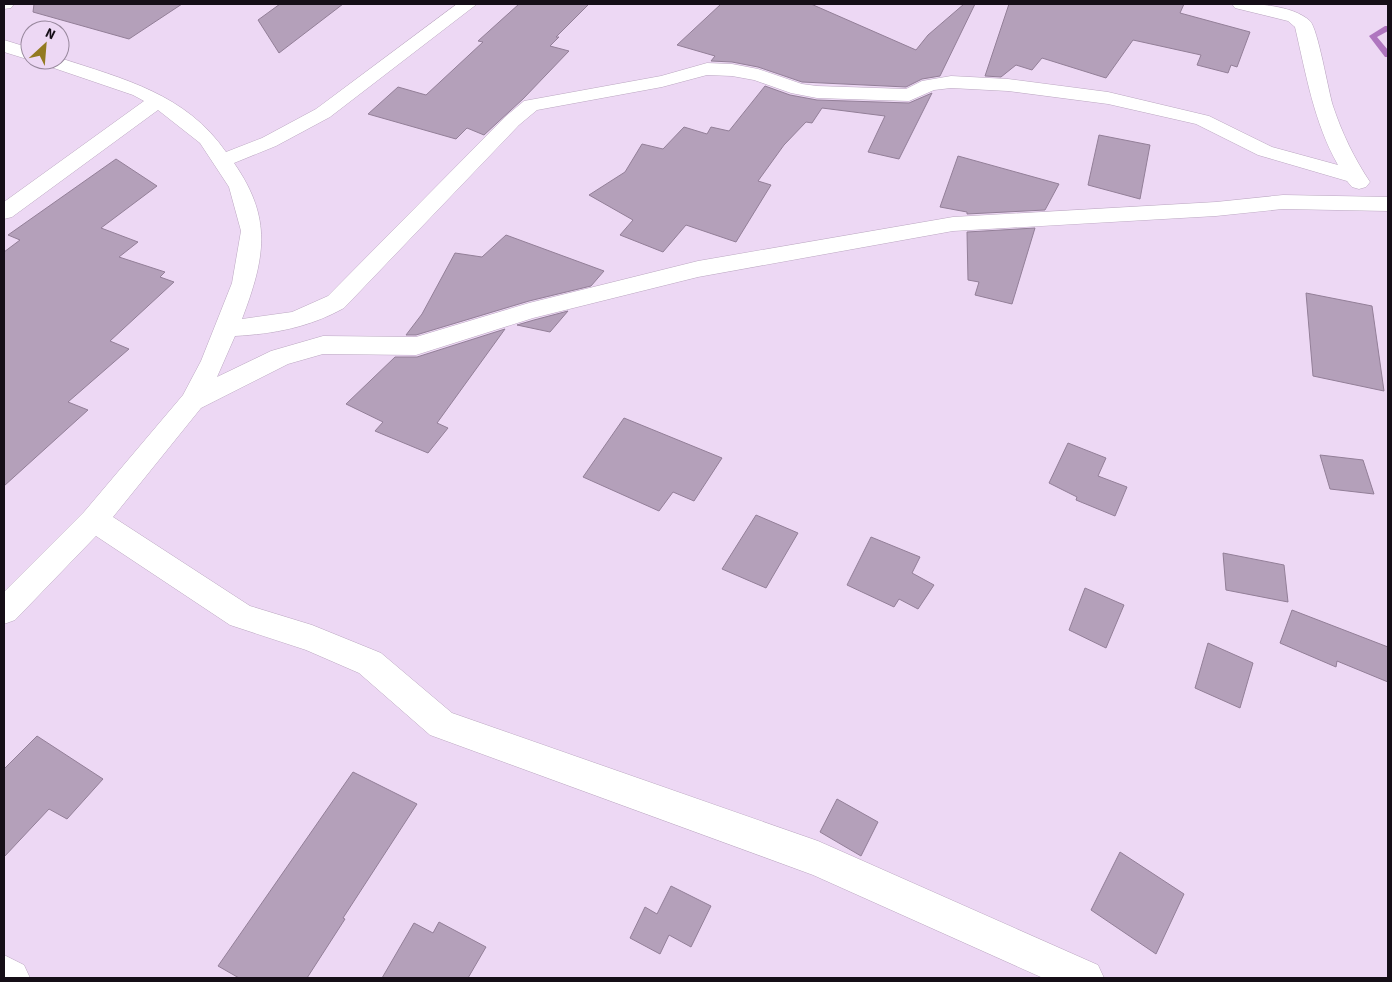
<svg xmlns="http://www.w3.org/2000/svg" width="1392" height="982" viewBox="0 0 1392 982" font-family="'Source Sans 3',sans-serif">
  <rect width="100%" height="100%" fill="#edd8f4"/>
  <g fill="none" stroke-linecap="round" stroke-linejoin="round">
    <path fill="#af76bf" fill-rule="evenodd" d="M1385,26h3v5l-11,6 11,13v7h-3l-16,-21z"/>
  </g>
  <path fill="#b4a0ba" stroke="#937f98" d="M34,4h148l-53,35 -96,-27z
    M280,4h63l-64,49 -21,-33z
    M519,4h70l-33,33h3l-9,9 19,5 -46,48 -39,36 -17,-7 -11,11 -88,-25 30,-27 28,8 57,-53 -5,-1z
    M721,4h90l105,46 12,-15 36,-31h11l-35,72 -18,3 -16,8 -104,-5 -44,-15 -26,-5 -21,-1 4,-5 -38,-11z
    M1009,4h175l-4,9 70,19 -13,35 -6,-2 -3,8 -31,-8 4,-10 -68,-15 -27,38 -64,-20 -10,12 -16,-5 -15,12 -16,-1z
    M765,86l25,9 27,5 92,3 23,-10 -33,66 -31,-7 17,-36 -63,-8 -10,15 -6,-1 -22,23 -26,36 13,4 -35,57 -50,-17 -23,27 -43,-17 13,-15 -44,-25 36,-23 17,-28 21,5 21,-22 23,7 4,-7 18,4z
    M1099,135l51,10 -10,54 -52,-14z
    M958,156l101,28 -14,26 -78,4v-2l-27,-5z
    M116,159l41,27 -56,42 37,14 -19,15 46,15 -5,5 14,5 -64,59 19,8 -61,53 20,8 -84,76v-234l16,-12 -12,-5z
    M1035,228l-23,76 -37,-9 4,-13 -11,-2 -1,-48z
    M506,235l98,36 -13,15 -62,15 -113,34h-10l16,-21 33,-61 27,4z
    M1306,293l66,13 12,85 -71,-15z
    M568,311l-18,21 -33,-7 17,-5z
    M505,329l-68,94 11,5 -20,25 -53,-22 8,-9 -37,-18 49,-47h22z
    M624,418l98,40 -28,43 -21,-9 -14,19 -76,-34z
    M1068,443l38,15 -8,18 29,11 -12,29 -39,-16 1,-3 -28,-14z
    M1320,455l43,5 11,34 -44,-5z
    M756,515l42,18 -32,55 -44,-19z
    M871,537l49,20 -8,16 22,12 -16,24 -19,-10 -5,8 -47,-22z
    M1223,553l61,12 4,37 -62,-12z
    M1085,588l39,17 -18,43 -37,-18z
    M1292,610l96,37v35l-51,-21 -1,6 -56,-24z
    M1208,643l45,20 -13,45 -45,-20z
    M37,736l66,43 -36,40 -18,-10 -45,48v-88z
    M353,772l64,32 -74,114 2,1 -38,59h-68l-21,-12z
    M837,799l41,23 -17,34 -41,-24z
    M1120,852l64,42 -28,60 -65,-44z
    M671,886l40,20 -20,41 -22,-12 -9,19 -30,-16 15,-31 12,7z
    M439,922l47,25 -18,31h-86l32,-55 19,10z"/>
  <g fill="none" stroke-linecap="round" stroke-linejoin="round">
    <defs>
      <path id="minor" d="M4,4h10l-3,4 -7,1z
        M457,4h20l-147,113 -54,29 -42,17c39,56 31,95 8,156l50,-7 36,-16 177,-179 19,-16 137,-25 46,-13 25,1 26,5 44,15 15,2 89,3 16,-8 29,-5 57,3 100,13 101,24 63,31 66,18c-24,-42 -32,-91 -43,-138l-7,-6 -53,-13 -3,-4c22,-1 61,1 78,17 8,8 18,69 23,85 9,27 21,52 37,76l-4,5 -7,2 -7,-2 -5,-6 -89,-26 -62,-31 -88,-20 -100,-13 -57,-3 -17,2 -25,11 -92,-3 -26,-5 -37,-13 -22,-4 -25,-1 -45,12 -125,23 -18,15 -175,183c-34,19 -70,26 -109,28l-18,41 54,-26 52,-15 93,1 113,-34 169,-42 255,-44 263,-15 67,-7 105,2v14l-105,-2 -67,7 -263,15 -255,46 -165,41 -117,37 -93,-1 -35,10 -87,44 -88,109 137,89 62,19 69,28 71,60 366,128 280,124 6,13h-61l-230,-103 -383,-140 -71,-62 -53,-23 -76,-25 -134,-89 -81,84 -11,4v-32l80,-80 99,-117 18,-34 31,-78 9,-52 -12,-44 -29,-44 -42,-33 -146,107 -8,2v-17l140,-101 -11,-6 -91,-31 -2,-4h20v-2c64,21 126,36 166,94l36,-14 54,-29z
        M4,40l26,8v12l-26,-8z
        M4,955l20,10 6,13h-26z"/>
    </defs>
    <use href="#minor" stroke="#bba7c1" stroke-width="1"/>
    <use href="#minor" fill="#fff" fill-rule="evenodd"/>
  </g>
  <rect width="1392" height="982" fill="none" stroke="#150e17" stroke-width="10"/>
  <g transform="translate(45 45) rotate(26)"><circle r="24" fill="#edd8f4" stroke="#97879c"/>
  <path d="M0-4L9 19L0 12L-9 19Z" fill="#937a21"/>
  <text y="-8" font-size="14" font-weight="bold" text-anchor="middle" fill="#150e17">N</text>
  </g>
</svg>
